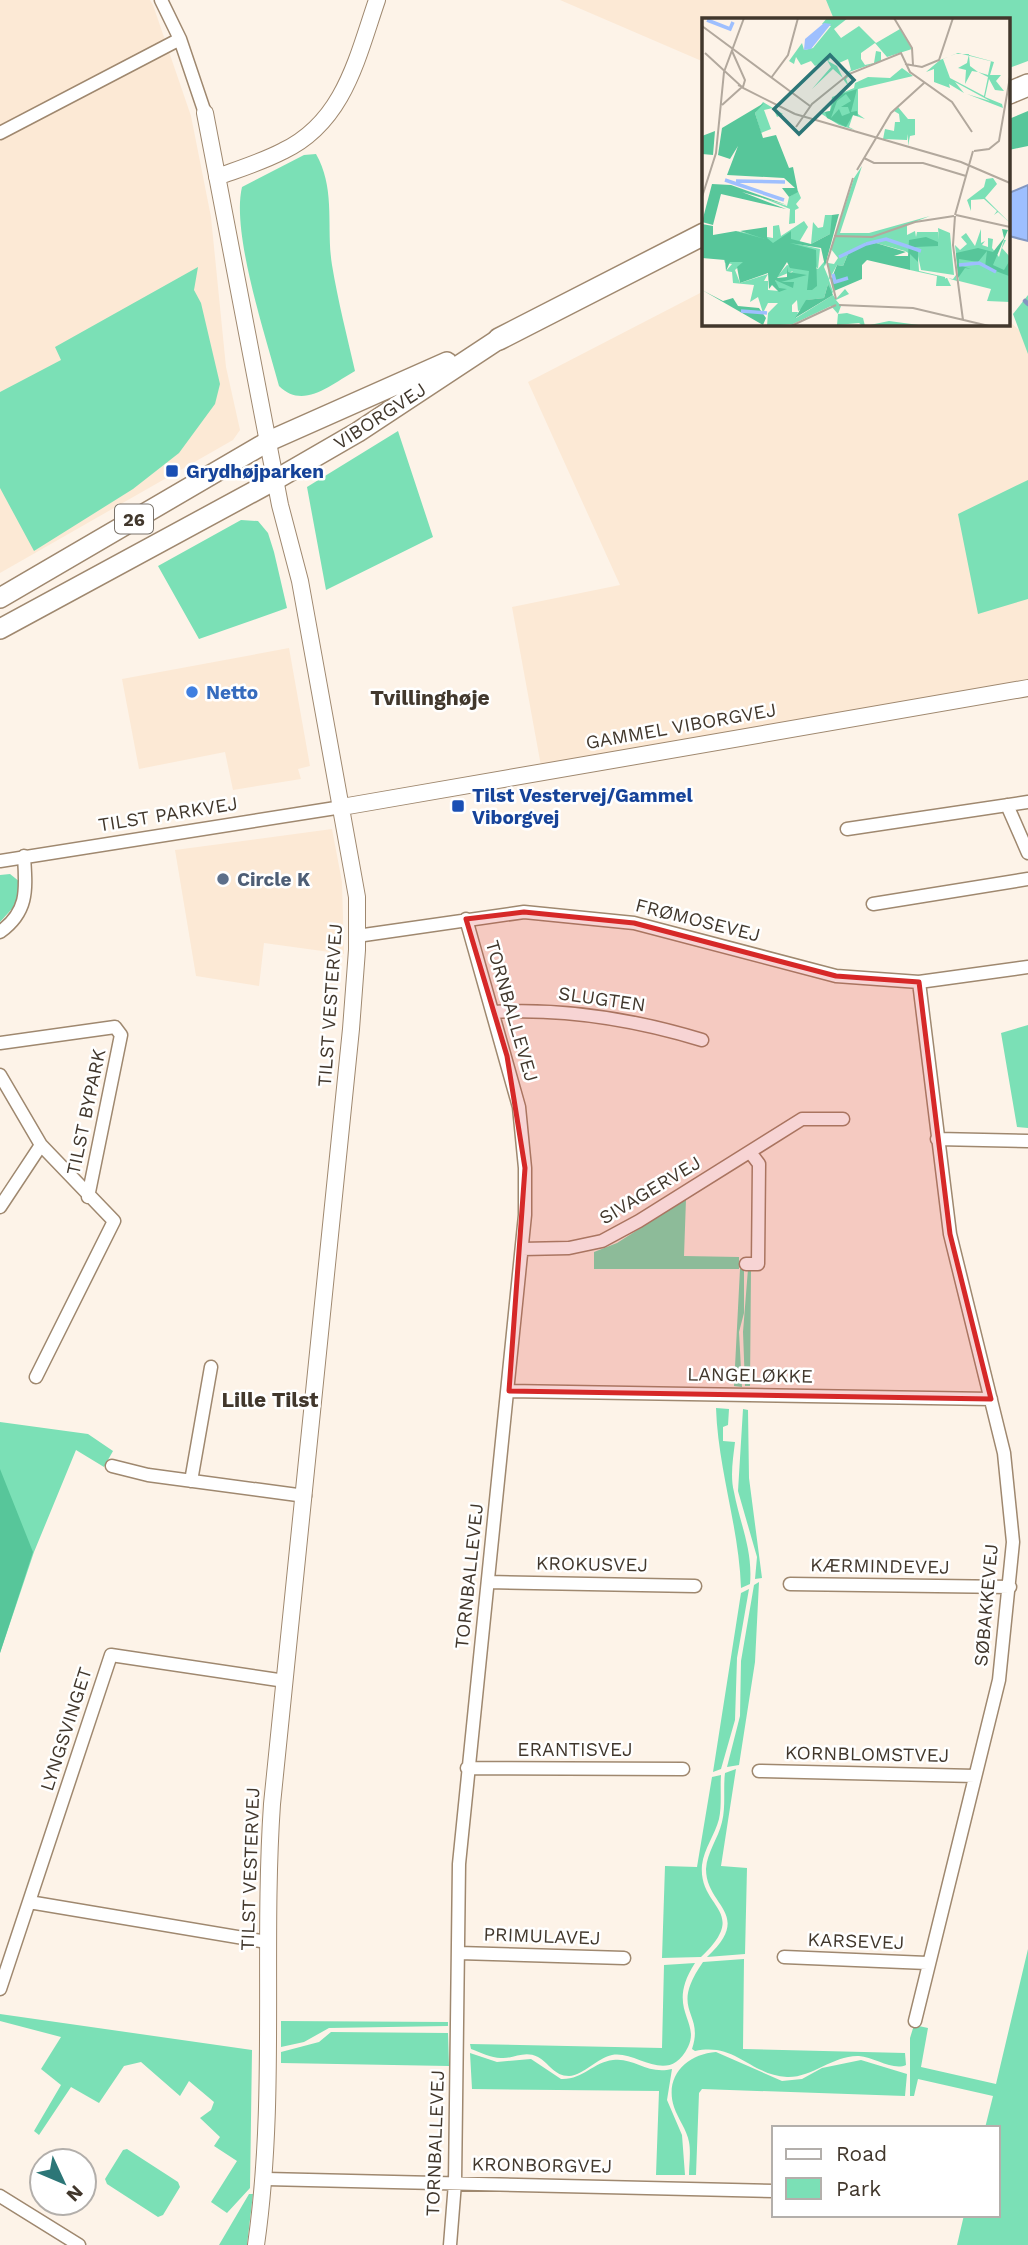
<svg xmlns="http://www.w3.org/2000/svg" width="1028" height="2245" viewBox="0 0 1028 2245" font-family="'Work Sans',sans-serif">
  <rect width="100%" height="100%" fill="#fdf3e8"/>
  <path fill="#fce9d5" d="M0,0h150l3,5 38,111 20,101 15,150 14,63 -7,10 -233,133z
    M560,0h266l7,17 -129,2v43z
    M704,291v33h305v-3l19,17v347l-487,81 -29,-159 108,-22 -92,-203z
    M289,648l21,118 -12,3 3,10 -68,11 -8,-38 -86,17 -17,-90z
    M332,829l10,53 2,72 -80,-11 -5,43 -63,-10 -21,-126z"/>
  <path fill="#7be0b6" d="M826,0h202v61l-19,7v-49h-180l4,-2z
    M316,154c20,35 10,74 16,111 6,36 15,71 23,106 -25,14 -52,39 -76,15 -13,-49 -48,-153 -37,-199l62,-32z
    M198,267l-4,23 7,13 19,81 -5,20 -36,49 -46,36 -99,62 -34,-63v-96l61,-32 -6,-13z
    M1028,295v59l-15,-40z
    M398,431l35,106 -107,53 -19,-103z
    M1028,480v119l-50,15 -20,-100z
    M241,520l17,1 10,12 6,19 13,56 -88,31 -41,-73z
    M10,874l10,8 -1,19 -19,21v-47z
    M1028,1025v103l-11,-1 -16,-94z
    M686,1199l-2,57 55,1v12h-145v-17l23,-9z
    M740,1269h4v44l-5,19 3,55 -8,-1z
    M748,1269l3,1 -1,116h-5l-2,-54z
    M716,1408l13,1 -1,16 -5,2v14l12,1c-2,17 -5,34 -1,50 6,32 19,58 16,92l-9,4c-2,-61 -23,-119 -25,-180z
    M743,1409l5,1 1,68 13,100 -7,1 2,-22 -19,-66z
    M0,1422l88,12 25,17 -9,16 -28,-17 -42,102 -34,101z
    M759,1582l-4,80 -16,103 -12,2 13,-51 1,-55 13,-76z
    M749,1589l-12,69 -2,62 -14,49 -8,3 28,-179z
    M736,1769l-15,97 26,2 -2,86 -38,3c47,-44 -1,-50 -1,-88 1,-17 12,-30 16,-47 4,-16 1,-33 3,-49z
    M721,1775c-1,14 1,30 -2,44 -4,16 -15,29 -17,46 -4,44 49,45 -1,92l-39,1 3,-92 32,1 15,-90z
    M1028,1949v296h-71l7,-30h34v-87h-13l8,-32 -75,-17 -4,17h-4v-58l4,-13 14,3 -7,39 75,17z
    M744,1959l-1,90 162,4 1,12c-13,6 -32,-8 -47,-9 -26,-1 -47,22 -72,21 -37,-2 -51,-35 -92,-26l-3,-2c13,-38 -24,-37 11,-87z
    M695,1963c-30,46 6,58 -7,84 -20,40 -51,3 -76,8 -15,3 -28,20 -43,21 -15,0 -20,-13 -31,-19 -14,-7 -24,2 -37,1 -10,0 -21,-6 -30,-9l-1,-5 192,4 2,-83z
    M0,2014l252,36 -2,138 -23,25 -16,-11 26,-41 -23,-15 6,-9 -20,-19 11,-8 3,-8 -25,-21 -9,15 -39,-34 -17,4 -25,37 -28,-16 -32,48 -5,-4 27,-46 -20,-16 20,-32 -61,-16z
    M281,2021l167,1v4l-119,2 -25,14 -23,5z
    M331,2032l117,1 1,33 -168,-3v-11l38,-10z
    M716,2052l66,29 20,-2 20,-11 39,-8 46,14 -2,22 -203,-7 -3,4 -3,82h-7c0,-10 2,-23 0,-33 -2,-12 -11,-23 -15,-35 -10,-31 13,-53 42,-55z
    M470,2053l27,9 34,-3 30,20c22,1 32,-17 52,-19 21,-3 34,15 59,9l-5,31 15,35 3,40h-29l3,-84 -187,-2z
    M127,2149l51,33 2,5 -17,28 -5,2 -51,-33 -2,-5 18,-29z
    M249,2194h4l-6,51h-28z"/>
  <path fill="#57c69a" d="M1028,111v35l-19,4v-31z
    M0,1469l33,83 -33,101z"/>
  <path fill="#9ebffe" stroke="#8296bf" stroke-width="2" d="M1028,185v56l-19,-5v-43z"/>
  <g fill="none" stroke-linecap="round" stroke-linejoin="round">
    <path stroke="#8296bf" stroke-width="4.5" d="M1025,301l3,3"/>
    <defs>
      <path id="minor" d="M161,0l19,39 25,74
        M0,133l180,-94
        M1007,805l21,48
        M847,829l181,-27
        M0,861l342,-54
        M873,904l155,-25
        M0,932c29,-21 26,-43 24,-76
        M357,936l167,-24 110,11 202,53 83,6 109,-15
        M494,1012c72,-4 139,7 208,28
        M0,1043l115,-16 6,8 -33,162
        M0,1075l41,70 73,76 -78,156
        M937,1139l91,2
        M0,1207l41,-62
        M522,1249l47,-1 33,-7 37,-20 163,-102h41
        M746,1264h12l1,-100 -9,-12
        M509,1391l482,8
        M112,1466l36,9 157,21
        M191,1481l20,-114
        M488,1582l207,4
        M790,1584l220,3
        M467,1768l216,1
        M759,1771l216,5
        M29,1902l238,40
        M459,1953l165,5
        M784,1957l143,6
        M0,1989l111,-334 174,26
        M915,2021l84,-341 14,-138 -9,-89 -54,-219 -31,-252
        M266,2179l508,12
        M0,2196l79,49
        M450,2245l5,-62 4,-319 66,-649v-47l-6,-61 -53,-188"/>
      <path id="tertiary" d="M205,113l75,392 20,76 57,316v53l-6,79 -79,775c-10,147 5,294 -16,441
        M217,177c22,-8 45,-15 66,-26 61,-29 74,-93 94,-151
        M342,807l686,-119"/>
      <path id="primary" d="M0,598l269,-157 178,-79
        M0,629l275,-149 83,-48 141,-93"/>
      <path id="trunk" d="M1009,93l19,-8
        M499,339l205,-105"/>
    </defs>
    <use href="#minor" stroke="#9f886f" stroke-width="15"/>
    <use href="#tertiary" stroke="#9f886f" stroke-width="18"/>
    <use href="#primary" stroke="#9f886f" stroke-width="22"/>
    <use href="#trunk" stroke="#9f886f" stroke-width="24"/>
    <use href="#minor" stroke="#fff" stroke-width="12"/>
    <use href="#tertiary" stroke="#fff" stroke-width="16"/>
    <use href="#primary" stroke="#fff" stroke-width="19"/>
    <use href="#trunk" stroke="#fff" stroke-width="21"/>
  </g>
  <path fill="#d62828" fill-opacity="0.2" stroke="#d62828" stroke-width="5" stroke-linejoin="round" d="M524,912l110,11 202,53 83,6 31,252 41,165 -482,-8 16,-223 -18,-112 -41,-137z"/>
  <g fill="#1a4fb4" stroke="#fff" stroke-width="2.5">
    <rect x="165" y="464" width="14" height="14" rx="3.5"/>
    <rect x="451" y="799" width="14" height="14" rx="3.5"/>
  </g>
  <circle fill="#3f7fe0" stroke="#fff" stroke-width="2.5" cx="192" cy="692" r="7"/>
  <circle fill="#5c6f8a" stroke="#fff" stroke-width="2.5" cx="223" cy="879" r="7"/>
  <g text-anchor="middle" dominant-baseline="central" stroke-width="5" stroke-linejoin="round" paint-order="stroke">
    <rect fill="#fff" stroke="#7a736b" stroke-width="2" x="115" y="504.5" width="38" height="29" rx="5"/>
    <g font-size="18" font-weight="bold" fill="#41372c">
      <text x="134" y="519">26</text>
    </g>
    <g font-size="19" fill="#41372c" stroke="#fff">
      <text transform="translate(380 416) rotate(-33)">VIBORGVEJ</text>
      <text transform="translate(681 726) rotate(-10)">GAMMEL VIBORGVEJ</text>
      <text transform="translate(168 814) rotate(-9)">TILST PARKVEJ</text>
      <text transform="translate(698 920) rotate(14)">FRØMOSEVEJ</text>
      <text transform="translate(602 999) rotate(8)">SLUGTEN</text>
      <text transform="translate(330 1005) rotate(-86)">TILST VESTERVEJ</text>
      <text transform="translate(512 1011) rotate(74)">TORNBALLEVEJ</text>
      <text transform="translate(86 1112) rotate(-78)">TILST BYPARK</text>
      <text transform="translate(650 1190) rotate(-31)">SIVAGERVEJ</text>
      <text transform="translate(750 1375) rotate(1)">LANGELØKKE</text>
      <text transform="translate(592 1564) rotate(1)">KROKUSVEJ</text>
      <text transform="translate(880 1566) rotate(1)">KÆRMINDEVEJ</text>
      <text transform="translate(469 1576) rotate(-84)">TORNBALLEVEJ</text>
      <text transform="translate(986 1605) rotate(-85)">SØBAKKEVEJ</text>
      <text transform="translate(66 1729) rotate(-72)">LYNGSVINGET</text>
      <text x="575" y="1749">ERANTISVEJ</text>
      <text transform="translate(867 1754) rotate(1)">KORNBLOMSTVEJ</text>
      <text transform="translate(250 1869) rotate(-88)">TILST VESTERVEJ</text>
      <text transform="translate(542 1936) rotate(2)">PRIMULAVEJ</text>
      <text transform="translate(856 1941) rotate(2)">KARSEVEJ</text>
      <text transform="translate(435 2143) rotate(-88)">TORNBALLEVEJ</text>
      <text transform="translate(542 2165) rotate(1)">KRONBORGVEJ</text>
    </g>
    <g font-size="19" font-weight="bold" fill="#164399" stroke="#fff" text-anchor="start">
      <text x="186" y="471">Grydhøjparken</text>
      <text x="472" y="795">Tilst Vestervej/Gammel<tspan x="472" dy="22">Viborgvej</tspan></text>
    </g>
    <g font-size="19" font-weight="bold" fill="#366cbe" stroke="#fff" text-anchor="start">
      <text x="206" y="692">Netto</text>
    </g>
    <g font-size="19" font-weight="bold" fill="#4e5e75" stroke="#fff" text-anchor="start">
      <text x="237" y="879">Circle K</text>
    </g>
    <g font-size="21" font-weight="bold" fill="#41372c" stroke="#fff">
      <text x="430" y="697">Tvillinghøje</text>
      <text x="270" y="1399">Lille Tilst</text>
    </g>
  </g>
  <g transform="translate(702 18)">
    <rect width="308" height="308" fill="#fdf3e8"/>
    <path d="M125,0h21l-14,11 7,9 18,-12 17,17 24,-14 12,20 -25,8 -12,-14 -14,10v6l4,6 9,-2 2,-12 5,1v9l-32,11 2,2 -5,5 3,8 -6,-8 5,-7 3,-2 -3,-11 -9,4 -6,-7 -5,5 9,5 6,12 -10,-9 -21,20 19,-22 -4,-7 -12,6 -4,-5 -10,4 -5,-8 -2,7 -5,-3 13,-18 2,7 9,-2 18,-22 -9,-2zM256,35l36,9 -4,13h11l-5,6 8,10 -9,-1 -6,-11 -4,18 17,7 1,4 -36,-14 23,7 -35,-19 9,11 -15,-9 1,4 -16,-6v-13l-8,3 14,-12zM253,36h14l-2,9 -9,5 8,2 -1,14 7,-13 6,1 -8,-6 -1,-11 22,6 -3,14 -10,-3 10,5 -4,19 -34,-18 -7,-19zM200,50l11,8 -55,13v25l7,5 -12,-4 -4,12 6,3 -16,-5 -19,-12 10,-2 2,-14 22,-9 1,-5 13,-6 22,1zM61,84l20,12 -6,3 -4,-9 -9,2 7,19 -10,4 -6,-20zM196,89l10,12h7v16l-5,1 -2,10v-12l-1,6 -24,-1 2,-10 9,2 1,-9h5l-1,-8 -5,-3zM160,148l-22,67h29l61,-17 -23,9v10l8,-4 1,6 1,-5h21l1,8 -1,-12 12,5 4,42 -33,-5 -3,-14 1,15 26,6v2l1,-1 7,1 3,-4 1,6 -10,-3 4,8h-15l1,-10 -27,-6v-16l-5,-3 -29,-8 -16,3 -12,8 -5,12 -6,-1 -8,15 4,12 -3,4 -2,-12 -4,14 -17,2 -1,7 -8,4 -1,-11 -5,5v7h6l-2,6 37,-23 3,4 9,-10 4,5 -13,6 5,6 -3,8 -7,-8 -38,18 -26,2 1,-13 10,-10h-10l-5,10 -5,-16 -8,5 4,-17 -21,-2 -1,-11 -6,-1 6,-7 -7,-1 -1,-3 20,2 -9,8 5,13 28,-9 -4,7h4v9l11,1 -4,-11 9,1 9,-10 -17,7 11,-13 31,4 -17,-22 -29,-3 -36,-13 37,7v-12l6,-1 2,11 23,-15 4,6 -10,17 22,5 -2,20 10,-12 -4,10 5,12 -1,-16 6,1 4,-6 -7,-9 23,-71zM291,160l4,6 -12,14 25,25 -12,-11 -4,3 3,-4 -13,-12 -13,1v11l-4,-11 17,-13 2,-8zM41,172l44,16 2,-9 9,-6 3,7 -5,6 3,4 -4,2v13l-6,1 1,-15zM123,197h7v18l-21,11 2,-22 5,6 5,-1zM279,211v14l4,-2 -3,4 6,2v-9l5,1 -1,9 7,9 5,-17h2l-4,8 8,9v45l-23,-1 4,-12 -32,-8 -4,-36 5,5 7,-6 -6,-7 5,-4 9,13zM145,295l16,5 2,8 24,-5 37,5h-63l-4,-3 -22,2 1,-11z" fill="#7be0b6" fill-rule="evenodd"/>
    <path d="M155,71l-6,23 6,-1 1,5 -5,-1 -7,12 -19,-9 -2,-6 5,-1 6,-15zM144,76l5,7 -10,6h7l2,6 -8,3 -3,-7 -8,9 6,-17zM62,85l-9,10 8,25 13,-3 13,33 4,-1 5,25 -9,5 -7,-9h13l-11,-10 -57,-3 11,-29 -8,13 -12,-4 4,-27zM13,113l-2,24 -11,-1v-18zM10,166l19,1 56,20 -45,-13 44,17 -65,-15 -8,31 -11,-3zM137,196l-14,52 -4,-18 -31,-5 26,7 1,36 -5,4h-5l2,-19 -19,-3 -3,-6 -10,16 10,-1v-10l1,5 19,3 -26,7h13l-1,6 -18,-8 4,8 8,1 -8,3 -7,-7 -3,4 -1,-16 -28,10 -3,-16 6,-5h-13l-4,9 -1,-11 -23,-2v-34l11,2v9l23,-4 29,8 -25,-8 27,-4v11l6,5 18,-12v8l20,5 19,-10 2,-19zM300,211l6,1 -15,35 11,5 6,-10 -1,16 -24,-9 2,-16 -9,11 -19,-3v6l12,4 -6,-1 -7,10 -2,-25 22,-5 15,4 11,-14zM224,219l12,5v4l-23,1 3,5v10l-8,-8v16l-43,-10 -5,5v14l-28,12 -3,-11 6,-15 6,1 5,-12 12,-8 16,-3 30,9 -12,4h14l1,-16zM126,266l5,11 -38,23 11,-18 18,-2zM0,272l21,11 10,-3 5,8 21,2 7,10 -3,7z" fill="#57c69a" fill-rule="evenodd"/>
    <path d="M122,5l7,1 -20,25 -7,1 1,-11z" fill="#9ebffe"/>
    <path fill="none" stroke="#9ebffe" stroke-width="3.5" d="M5,2l23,9 3,-7M23,162l59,20M34,163l49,1M164,226l20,-5 35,12M137,239l27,-13M257,247l20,-2 17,9M131,256l2,8 13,-4M39,293l26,2"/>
    <path fill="none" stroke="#b2a89d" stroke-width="2" d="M192,0l18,30 1,17M0,8l108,80M30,33l13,29 -2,7 -5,-2M3,35l38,35 52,26M203,46l17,3 17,-7 14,-42M69,60l17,-23 10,-37M20,87l20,-18M93,96l166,48 49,21M94,109l16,-23 37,-30 52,-21 9,19 42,30 20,30M272,133l15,-2 10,-8 11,-64M162,140l10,5h49l43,13M155,152l34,-57 33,-30M0,179l14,-44 8,-81 20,-54M253,197l18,-64M254,197l54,12M253,198l-2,29 10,75M132,218l38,1 43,-15 39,-6M134,281l-9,-37 26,-84M137,287l74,3 76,18M89,308l45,-21"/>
    <path fill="#2c7677" fill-opacity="0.15" stroke="#2c7677" stroke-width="3.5" d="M128,37l24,25 -55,54 -25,-25z"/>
    <rect width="308" height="308" fill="none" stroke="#41372c" stroke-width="3.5"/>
  </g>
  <rect x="772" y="2126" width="228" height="91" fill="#ffffff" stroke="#b3afab" stroke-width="2"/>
  <rect x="786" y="2149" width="35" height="10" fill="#ffffff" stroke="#b3afab" stroke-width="2"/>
  <text x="836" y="2161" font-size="21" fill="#41372c">Road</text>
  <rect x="786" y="2178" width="35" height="21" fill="#7be0b6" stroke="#b3afab" stroke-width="2"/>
  <text x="836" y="2196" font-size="21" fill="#41372c">Park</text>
  <g transform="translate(63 2182) rotate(134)"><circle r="33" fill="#ffffff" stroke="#b3afab" stroke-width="2"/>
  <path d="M0-5L12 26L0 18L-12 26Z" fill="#2c7677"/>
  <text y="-10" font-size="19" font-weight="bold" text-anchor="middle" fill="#41372c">N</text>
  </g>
</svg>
